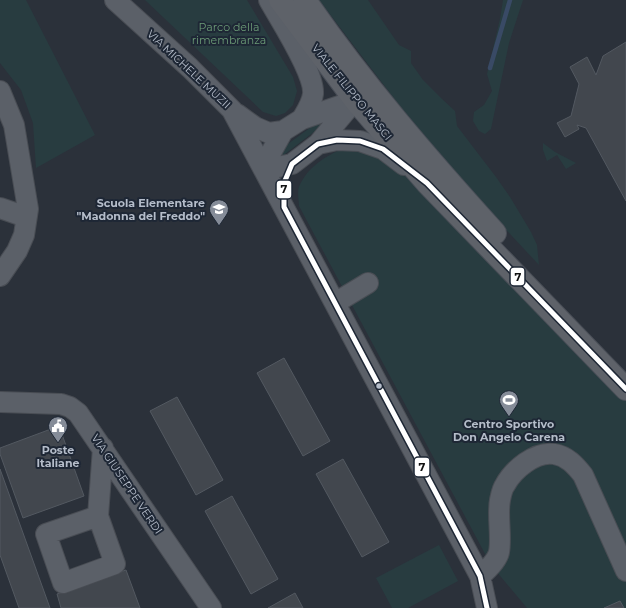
<svg xmlns="http://www.w3.org/2000/svg" width="626" height="608" viewBox="0 0 626 608" font-family="Montserrat,sans-serif">
  <rect width="100%" height="100%" fill="#2b313a"/>
  <path fill="#283c40" d="M0,0h26l69,135 -59,33 -3,-45 -12,-33 -21,-27z
    M145,0h102l46,77 4,14 -4,14 -8,8 -9,3 -13,-4z
    M319,0h49l31,45 12,6v12l12,17 18,18 14,13 2,15 39,51 14,20 21,35 6,13 2,20 -69,-74 -74,-90z
    M503,0h20l-14,43 -18,86 -6,5 -6,-3 -6,-10 1,-9 10,-7 8,-14 -5,-17 13,-55z
    M318,122h9l-46,35 -4,-5z
    M543,143l12,9 21,11 -10,6 -9,-14 -10,6 -4,-11z
    M344,148l42,7 74,77 166,168v208h-99l-36,-43 -192,-359c0,-5 -2,-14 0,-19 8,-20 27,-31 45,-39z
    M439,545l19,36 -50,27h-16l-16,-30z"/>
  <g fill="none" stroke-linecap="round" stroke-linejoin="round">
    <path stroke="#394a65" stroke-width="4.5" d="M490,68l20,-68"/>
  </g>
  <path fill="#42474e" stroke="#535961" d="M626,42v159l-40,-73 -9,-3 2,4 -14,8 -8,-14 14,-7 8,-32 -9,-17 17,-10 9,18 7,-19z
    M284,358l46,83 -27,15 -46,-83z
    M177,397l46,83 -27,15 -46,-84z
    M59,426l25,70 -61,22 -23,-64v-6z
    M343,459l46,83 -27,15 -46,-83z
    M0,469l50,139h-31l-19,-53z
    M232,496l46,83 -27,15 -46,-83z
    M126,570l14,38h-79l-4,-14z
    M295,593l8,15h-35z
    M620,601l4,7h-20z"/>
  <g fill="none" stroke-linecap="round" stroke-linejoin="round">
    <defs>
      <path id="minor" d="M115,0l75,68 42,42 248,466 7,32
        M269,0c11,20 46,73 44,94 -1,9 -7,18 -11,25
        M0,91l14,34 14,84 -4,26 -7,16 -17,25
        M237,114l18,13 14,6 14,-2 19,-12 52,-18
        M318,144l19,-4 23,1 23,8 21,16
        M263,167h15l14,-3 26,-20 37,-44 13,-10
        M263,167l20,-36
        M0,208l26,9
        M335,303l33,-20
        M0,402l61,2 9,3 8,6 133,195
        M98,516l17,48 -52,19 -17,-49 52,-18 5,-68
        M480,576c7,-6 17,-15 19,-24 3,-15 -2,-37 1,-52 1,-5 2,-11 5,-15 8,-15 30,-34 49,-31 13,2 21,11 29,21l43,96"/>
      <path id="major" d="M280,0l75,100 72,83 199,206
        M305,0c57,83 123,159 190,233"/>
    </defs>
    <use href="#minor" stroke="#494d54" stroke-width="22"/>
    <use href="#major" stroke="#494e57" stroke-width="24"/>
    <use href="#minor" stroke="#5b6068" stroke-width="20"/>
    <use href="#major" stroke="#5e6269" stroke-width="22"/>
    <defs>
      <path id="bus-1" d="M487,608l-7,-32 -196,-369v-24l8,-19 26,-20 19,-4 23,1 23,8 44,34 199,206"/>
    </defs>
    <use href="#bus-1" stroke="#1e2735" stroke-width="8"/>
    <use href="#bus-1" stroke="#fff" stroke-width="5"/>
  </g>
  <defs>
    <symbol id="school-pin" viewBox="-11 -11 22 30"><path d="M0 17L-7.5 6A9.5 9.5 0 1 1 7.5 6Z" fill="#858c98" stroke="#1e2735"/><path d="M0-5L7-2L0 1L-7-2ZM-4 1L0 2.5L4 1V4Q0 6-4 4Z" fill="#fff"/></symbol>
    <symbol id="stadium-pin" viewBox="-11 -11 22 30"><path d="M0 17L-7.5 6A9.5 9.5 0 1 1 7.5 6Z" fill="#858c98" stroke="#1e2735"/><path d="M0-5a6.5 5 0 1 0 0 10a6.5 5 0 1 0 0-10ZM-3.5-1.8h7v3.6h-7Z" fill="#fff"/></symbol>
    <symbol id="civic-pin" viewBox="-11 -11 22 30"><path d="M0 17L-7.5 6A9.5 9.5 0 1 1 7.5 6Z" fill="#858c98" stroke="#1e2735"/><path d="M-.6-6.5H3V-4.5H.6V-3L4-1V1h2V6H-6V1h2V-1L-.6-3ZM-1.2 2.5V6h2.4V2.5Z" fill="#fff"/></symbol>
  </defs>
  <g fill-rule="evenodd">
    <use href="#school-pin" x="208" y="198" width="22" height="30"/>
    <use href="#stadium-pin" x="498" y="389" width="22" height="30"/>
    <use href="#civic-pin" x="47" y="415" width="22" height="30"/>
  </g>
  <circle fill="#b5bdca" stroke="#1e2735" stroke-width="1.5" cx="379" cy="386" r="3.5"/>
  <g text-anchor="middle" dominant-baseline="central" stroke-width="4" stroke-linejoin="round" paint-order="stroke">
    <g font-size="11" fill="#6c9c77" stroke="#1e2735">
      <text x="229" y="27">Parco della<tspan x="229" dy="13">rimembranza</tspan></text>
    </g>
    <g font-size="11" fill="#b5bdca" stroke="#1e2735">
      <text transform="translate(189 69) rotate(43)">VIA MICHELE MUZII</text>
      <text transform="translate(352 92) rotate(51)">VIALE FILIPPO MASCI</text>
      <text transform="translate(127 484) rotate(56)">VIA GIUSEPPE VERDI</text>
    </g>
    <g font-size="11" font-weight="bold" fill="#b5bdca" stroke="#1e2735">
      <text x="205" y="203" text-anchor="end">Scuola Elementare<tspan x="205" dy="13">"Madonna del Freddo"</tspan></text>
      <text x="509" y="424">Centro Sportivo<tspan x="509" dy="13">Don Angelo Carena</tspan></text>
      <text x="58" y="450">Poste<tspan x="58" dy="13">Italiane</tspan></text>
    </g>
  </g>
  <g stroke="#1e2735" stroke-width="1.5">
    <rect x="276" y="180" width="16" height="19" rx="4" fill="#fff"/>
    <rect x="510" y="267" width="15" height="19" rx="4" fill="#fff"/>
    <rect x="414" y="457" width="16" height="20" rx="4" fill="#fff"/>
  </g>
  <g font-size="11" text-anchor="middle" font-weight="bold" fill="#111">
    <text x="284" y="193">7</text>
    <text x="518" y="281">7</text>
    <text x="422" y="471">7</text>
  </g>
</svg>
